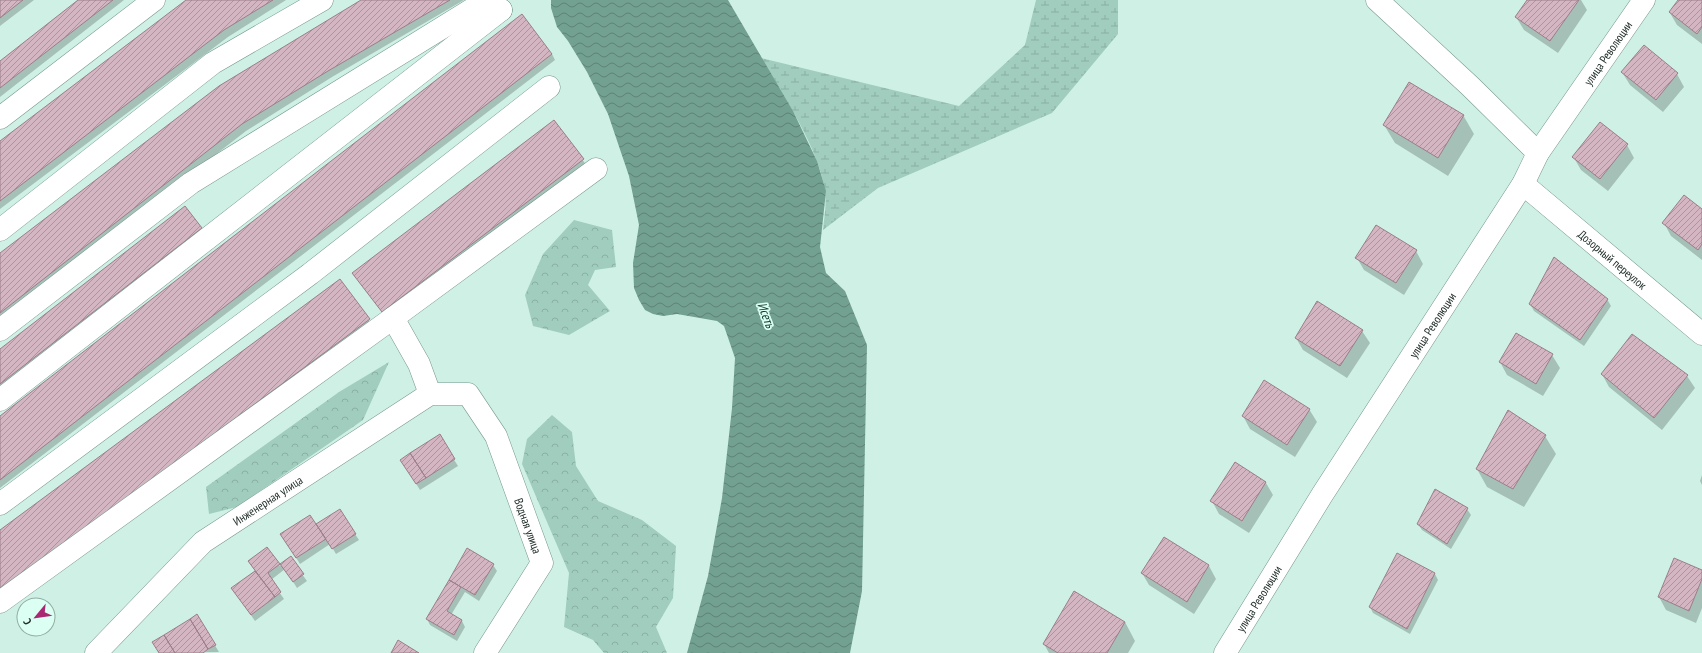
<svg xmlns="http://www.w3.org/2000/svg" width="1702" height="653" viewBox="0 0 1702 653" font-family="'PT Sans Narrow',sans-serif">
  <defs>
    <pattern id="forest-crowns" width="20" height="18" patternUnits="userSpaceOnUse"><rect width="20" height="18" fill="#a0cdbe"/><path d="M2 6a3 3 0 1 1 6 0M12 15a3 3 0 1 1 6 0" fill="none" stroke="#8ab0a3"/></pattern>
    <pattern id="wetland-marsh" width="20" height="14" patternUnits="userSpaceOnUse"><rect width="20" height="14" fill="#a0cdbe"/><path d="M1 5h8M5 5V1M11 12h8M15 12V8" fill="none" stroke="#8ab0a3"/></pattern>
    <pattern id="water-waves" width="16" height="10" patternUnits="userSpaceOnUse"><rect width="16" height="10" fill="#72a091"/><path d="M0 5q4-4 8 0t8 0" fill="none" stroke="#5d8377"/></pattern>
    <pattern id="building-hatch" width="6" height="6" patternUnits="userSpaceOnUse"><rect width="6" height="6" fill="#d4b5c2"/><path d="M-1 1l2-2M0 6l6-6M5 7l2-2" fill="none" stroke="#ac949e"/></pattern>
  </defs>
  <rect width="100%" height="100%" fill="#cff1e5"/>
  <path fill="url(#forest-crowns)" d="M574,220l38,10 4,37 -21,3 -7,15 22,26 -41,24 -36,-9 -8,-31 18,-41z
    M389,362l-26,58 -126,87 -28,7 -3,-27 133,-95z
    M552,415l20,17 4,34 22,35 44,19 34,26 -3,52 -17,29 11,26h-63l-11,-13 -29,-13 5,-54 -47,-109 5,-25z"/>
  <path fill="url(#wetland-marsh)" d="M1036,0h82v34l-66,79 -174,75 -55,42c1,-12 4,-27 2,-40 -7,-43 -41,-94 -64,-132l198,48 66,-61z"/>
  <path fill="url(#water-waves)" d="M551,0h177l65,111 24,50 9,30 -6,56 6,26 19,18 22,54 -5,246 -12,62h-163l21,-77 14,-78 10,-90 3,-50 -11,-32 -7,-5 -40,-7 -14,2 -10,-2 -8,-4 -6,-10 -5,-12 -1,-25 6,-38 -10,-49 -21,-62 -21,-42 -19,-31 -11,-14 -6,-19z"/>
  <path fill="#0003" d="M0,0h34l-34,26z
    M79,0h45l-124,97v-35z
    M188,0h98l-58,37 -228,172v-66z
    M363,0h101l-132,77 -86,54 -246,191v-67l219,-168z
    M1528,0h53l6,10 -29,43 -34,-23 -8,-13z
    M1680,0h22v44l-25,-19 -7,-12z
    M552,54l3,6 -555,428v-71z
    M1622,72l55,2 7,13 -21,25 -33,-27z
    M1463,115l11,19 -26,42 -53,-33 -11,-18z
    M554,121l33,45 -200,151 -30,-38z
    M1627,145l7,13 -26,33 -27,-21 -7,-12z
    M185,208l20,27 -205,158v-43z
    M1702,211v49l-31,-24 -7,-13z
    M1416,251l7,13 -19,31 -40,-25 -7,-12z
    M340,280l33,46 -373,275v-70z
    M1607,299l4,7 -27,40 -50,-35 -4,-7z
    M1362,331l8,12 -23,35 -44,-28 -7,-12z
    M1516,334l36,21 8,13 -17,28 -36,-21 -7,-13z
    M1602,374l85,2 8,12 -33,42 -53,-43z
    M1309,409l8,13 -22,35 -45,-28 -7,-13z
    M439,436l19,30 -38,24 -15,-24z
    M1545,436l11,18 -32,53 -37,-20 -10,-18z
    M1236,463l30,20 7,12 -24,38 -30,-19 -7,-13z
    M1702,475v10l-2,-4z
    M1467,509l4,6 -20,34 -29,-19 -4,-6z
    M316,525l39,9 4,6 -23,14 -6,-10 -30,20 -15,-24z
    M1164,538l45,28 7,13 -22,35 -45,-29 -7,-12z
    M267,549l13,17 10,-8 17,23 -10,7 -12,-19 -14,11 13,19 -29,22 -23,-33 23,-17 -6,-9z
    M468,550l25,15 4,6 -18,30 -14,-9 -14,23 11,6 3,6 -8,14 -27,-16 -3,-6z
    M1398,554l37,20 3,6 -28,54 -37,-21 -3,-6z
    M1675,559l27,12v37l-6,15 -30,-13 -7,-13z
    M197,616l22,36 -59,1z
    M1125,622l10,19 -7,12h-79l-5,-9z"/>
  <path fill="url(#building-hatch)" stroke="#9a7e8a" d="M0,0h23l-23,18z
    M78,0h35l-113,88v-27z
    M186,0h87l-49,30 -224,171v-60z
    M361,0h89l-122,71 -86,53 -242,189v-60l219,-167z
    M1527,0h52l-29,41 -35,-24z
    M1678,0h24v27l-5,7 -28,-22z
    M522,14l30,40 -552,426v-64z
    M1644,45l34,28 -22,27 -35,-28z
    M1409,82l55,33 -26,43 -55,-33z
    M554,120l30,39 -202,153 -30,-39z
    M1600,122l28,22 -28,35 -28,-22z
    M1684,195l18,14v35l-4,6 -36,-27z
    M185,206l17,22 -202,156v-35z
    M1376,225l41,25 -21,33 -41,-25z
    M1554,257l54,42 -28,41 -51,-36z
    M340,279l30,40 -370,273v-62z
    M1317,301l46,29 -23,36 -45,-28z
    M1516,333l37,21 -17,30 -37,-22z
    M1632,334l56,41 -34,43 -53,-44z
    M1264,380l46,29 -23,36 -45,-29z
    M1508,410l38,25 -33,54 -37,-20z
    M440,434l15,25 -29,19 -16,-25z
    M410,453l16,25 -10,6 -16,-24z
    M1235,462l31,20 -24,39 -32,-20z
    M1435,489l33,19 -21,36 -30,-20z
    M340,509l16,25 -24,15 -16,-25z
    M310,515l16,24 -30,19 -16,-24z
    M1164,537l45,28 -22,37 -46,-29z
    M267,547l13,17 -12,9 13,19 -6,5 -27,-36z
    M467,548l27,16 -19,31 -26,-15z
    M1397,553l38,20 -28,56 -38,-22z
    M291,556l13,18 -11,8 -13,-18z
    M1674,558l28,12v9l-13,32 -31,-14z
    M255,571l20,26 -24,18 -20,-27z
    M449,580l12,7 -14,24 15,9 -8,15 -28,-16z
    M1074,591l51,31 -18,31h-49l-15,-9z
    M197,614l19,31 -8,4 -18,-30z
    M190,619l18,30 -5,4h-28l-11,-18z
    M164,635l11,18h-16l-7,-11z
    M398,640l21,13h-28z"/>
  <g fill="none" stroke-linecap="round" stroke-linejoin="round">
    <defs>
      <g id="minor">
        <path d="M1377,0l93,86 68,67"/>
        <path d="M0,118l154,-118"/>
        <path id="s1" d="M1523,184l179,150"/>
        <path d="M0,230l213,-167 109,-63"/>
        <path d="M393,318l26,46 11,30"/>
        <path d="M0,330l191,-147 288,-178 22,5"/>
        <path d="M0,400l501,-390"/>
        <path d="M0,504l310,-230 239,-187"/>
        <path d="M0,602l393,-284 203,-149"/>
        <path id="s2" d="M96,653l107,-111 227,-148h38l28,42 46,127 -57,90"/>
        <path id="s3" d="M1225,653l97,-158 201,-311 15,-31 106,-153"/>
      </g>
    </defs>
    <use href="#minor" stroke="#77978c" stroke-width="23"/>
    <use href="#minor" stroke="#fff" stroke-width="22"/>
  </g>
  <g text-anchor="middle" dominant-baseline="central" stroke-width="3.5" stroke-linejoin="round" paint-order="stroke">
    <g font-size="12" fill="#222f2a" stroke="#dcfff3">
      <text stroke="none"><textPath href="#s3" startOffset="712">улица Революции</textPath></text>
      <text stroke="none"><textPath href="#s1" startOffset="117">Дозорный переулок</textPath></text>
      <text stroke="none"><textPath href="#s3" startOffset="388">улица Революции</textPath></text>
      <text stroke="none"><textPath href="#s2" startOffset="231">Инженерная улица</textPath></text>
      <text stroke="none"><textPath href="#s2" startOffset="609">Водная улица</textPath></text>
      <text stroke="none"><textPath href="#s3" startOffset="64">улица Революции</textPath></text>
    </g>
    <g font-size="13" font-style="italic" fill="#0e392d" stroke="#dcfff3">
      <text transform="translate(766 315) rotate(69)">Исеть</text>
    </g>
  </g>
  <g transform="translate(36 617) rotate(241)"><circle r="19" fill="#dcfff3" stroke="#92aca3"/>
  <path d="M0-3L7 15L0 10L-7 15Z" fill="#aa2772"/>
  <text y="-6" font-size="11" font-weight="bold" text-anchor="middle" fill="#222f2a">С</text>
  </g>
</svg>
